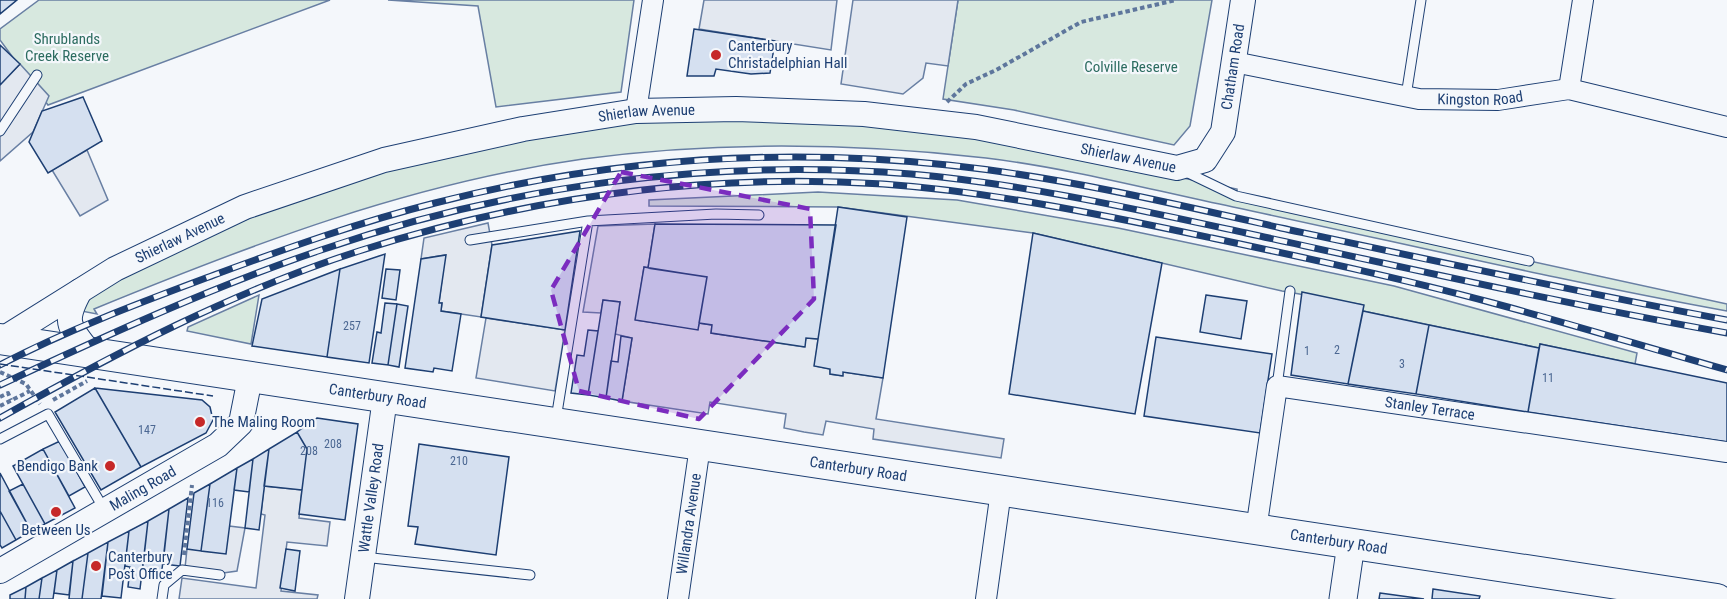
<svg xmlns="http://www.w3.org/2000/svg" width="1727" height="599" viewBox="0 0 1727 599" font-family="'Roboto Condensed',sans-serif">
  <rect width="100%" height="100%" fill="#f4f7fb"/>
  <path fill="#d7e8df" stroke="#687fa3" stroke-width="1.5" d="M39,0h291l-282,105 -48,-65v-11z
    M388,0h246l-13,92 -125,15 -18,-101z
    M958,0h254l-22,126 -16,19 -160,-35 -71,-11z
    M732,118l157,8 93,11 255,52v8l490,107v7c-166,-30 -329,-69 -494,-104 -82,-17 -164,-39 -247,-49 -133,-15 -270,-17 -403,1 -171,24 -331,85 -489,150l3,5 -16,-3 1,-12 122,-62 63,-26 79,-29 76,-21 170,-36z
    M818,192l139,8 161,28 276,58 243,67 -2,11 -95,-20 -1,4 -176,-37v-6l-81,-14 -249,-58 -195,-26 -189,-1v-6z
    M259,295l-8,49 -64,-13 1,-4z"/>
  <path fill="#e3e8f0" stroke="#687fa3" stroke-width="1.5" d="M704,0h133l-6,50 -132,-21z
    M853,0h105l-10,66 -22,-3 -3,15 -20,16 -62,-10z
    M20,64l29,32 -16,36 -33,29v-76z
    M87,150l21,50 -28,16 -28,-46z
    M488,223l4,22 -11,72 -40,-6 1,-8h-3l6,-48 -24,4 3,-21z
    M655,224l-7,44 -4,-1 -8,53 62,9 1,-6 13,2 -1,8 93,14 2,-9 12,1 -3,27 15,3v5l12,2 1,-4 40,6 -7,41 128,20 -3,19 -128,-19 1,-10 -48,-8 -3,14 -19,-3 -20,-4 2,-14 -76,-12 -2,12 -86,-13 10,-63 -17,-4 5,-32 -17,-2 -2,13 -18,-1 15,-86z
    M486,318l79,12 -10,61 -79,-13z
    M264,486l38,4 -3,28 31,4 -3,24 -40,-4 -6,49 37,4 -1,4h-138l3,-21 74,10 9,-73 -4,-1z
    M229,526l16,2 -8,43 -14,2 -38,-5 2,-19z"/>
  <path fill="#d5e0f0" stroke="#1d3f73" stroke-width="1.5" d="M0,0h17l-17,14z
    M694,29l81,12 -5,32 -19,1 -35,-5 -2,7h-27z
    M0,45l20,19 -20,21z
    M83,97l19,44 -54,32 -19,-31 13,-31z
    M838,207l69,10 -24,161 -40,-6v4l-13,-2v-5l-16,-3z
    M655,224l181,1 -18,114 -12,-1 -1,9 -94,-14 1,-8 -13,-2 8,-46 -59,-9z
    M580,231l-15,99 -84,-13 11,-72z
    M1033,233l129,30 -27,151 -126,-20z
    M385,254l-16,109 -42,-6 13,-88z
    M446,255l-7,48h3l-1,8 20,3 -9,57 -18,-3 -1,4 -28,-4 16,-109z
    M644,267l63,10 -9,53 -63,-10z
    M340,269l-13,88 -75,-11 10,-47z
    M386,269l14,1 -4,30 -14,-2z
    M1302,292l62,13 -16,79 -57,-9z
    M1206,295l41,6 -6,38 -41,-7z
    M603,300l17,2 -14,96 -18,-3z
    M385,303l12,1 -9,61 -16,-2 5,-31 4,1z
    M397,304l11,2 -9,61 -11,-2z
    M1363,311l66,14 -13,69 -68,-10z
    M1429,325l110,23 -11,64 -112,-18z
    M588,330l10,1 -10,64 -17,-2 6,-38 7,1z
    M621,336l11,2 -10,63 -16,-3 5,-37 7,1z
    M1156,337l116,17 -12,79 -116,-17z
    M1540,344l187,39v59l-199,-30z
    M95,388l46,79 -40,23 -46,-78z
    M95,388l107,12 8,7 3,13 -7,13 -65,34z
    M317,418l41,6 -13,96 -46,-6 8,-65 -10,-17z
    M297,432l10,17 -5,41 -38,-4 5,-37z
    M60,441l25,46 -16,9 -26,-47z
    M419,444l90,13 -13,98 -81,-11 3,-17 -10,-1z
    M43,449l32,59 -30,16 -32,-58z
    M269,449l-10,81 -14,-2 8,-69z
    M253,459l-4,33 -15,-2 3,-22z
    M237,468l-11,86 -25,-3 9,-67z
    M0,473l31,58 -15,9 -16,-29z
    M23,484l22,40 -14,7 -22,-40z
    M210,484l-9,67 -14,-2 7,-56z
    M188,498l-8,68 -17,-2 6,-55z
    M169,509l-8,69 -19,-3 6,-54z
    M0,511l16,29 -14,8 -2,-3z
    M148,521l-8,68 -12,-2 2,-20 -5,-1 4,-35z
    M129,531l-8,67 -19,-2 6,-54z
    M108,542l-7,57h-19l6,-46z
    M286,549l14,2 -5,40 -15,-3z
    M88,553l-6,46h-13l4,-38z
    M73,561l-4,34 -15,-2 3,-23z
    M57,570l-4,29h-14l3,-21z
    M42,578l-3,21h-14l1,-12z
    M26,587l-1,12h-15v-4z
    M1433,589l47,7 -1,3h-47z
    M1380,593l44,6h-45z"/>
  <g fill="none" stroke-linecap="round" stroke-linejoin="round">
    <defs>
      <path id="service" d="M1406,96l15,-96
        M0,131l37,-56
        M1182,170l54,26 293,65
        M470,240l118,-19
        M1277,386l13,-95
        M556,419l32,-198 128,-7 43,1
        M0,439l48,-25 56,95
        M363,557l167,18
        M162,599l2,-14 18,-15 38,5"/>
      <g id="minor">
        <path id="s1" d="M1234,62l185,37 79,1 71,-11 158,38"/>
        <path d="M1569,89l14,-89"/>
        <path d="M636,111l17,-111"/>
        <path id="s2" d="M1256,530l21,-144 450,66"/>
        <path id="s3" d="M678,599l22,-153"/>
        <path d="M986,599l15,-108"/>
      </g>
      <g id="tertiary">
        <path d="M80,291c-17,31 -12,35 10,62"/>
        <path id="s4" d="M3,339l112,-70 130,-62 139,-47 139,-31 113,-18 100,-2 128,5 112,13 201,41 28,-8 18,-28 20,-132"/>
        <path id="s5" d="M0,571l218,-126 23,-22 9,-45"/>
        <path id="s6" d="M357,599l28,-201"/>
      </g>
      <path id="secondary" d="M1343,599l8,-55"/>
      <g id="primary">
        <path id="s7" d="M0,339l1717,260"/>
      </g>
    </defs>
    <use href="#service" stroke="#1d3f73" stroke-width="11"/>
    <use href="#minor" stroke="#1d3f73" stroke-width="22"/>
    <use href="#tertiary" stroke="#1d3f73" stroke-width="26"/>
    <use href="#secondary" stroke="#1d3f73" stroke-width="29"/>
    <use href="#primary" stroke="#1d3f73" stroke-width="32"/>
    <path stroke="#5e769c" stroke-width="4" stroke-dasharray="4.5 3" stroke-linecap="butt" d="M947,102l19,-18 30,-14 85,-48 95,-22
      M0,372l26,12 14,20
      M0,397l8,-4 3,7
      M53,400l34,-19
      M0,406l30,-15
      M184,555l8,-70"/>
    <use href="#service" stroke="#f4f7fb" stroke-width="9"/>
    <use href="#minor" stroke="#f4f7fb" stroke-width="20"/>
    <use href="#tertiary" stroke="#f4f7fb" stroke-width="24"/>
    <use href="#secondary" stroke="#f4f7fb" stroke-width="27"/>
    <use href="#primary" stroke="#f4f7fb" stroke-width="30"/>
    <defs>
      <path id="rail" d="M0,365c69,-36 142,-63 214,-90 73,-27 146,-53 221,-72 167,-43 341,-56 513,-38 113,12 223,38 333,63 149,32 297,64 446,92
        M0,385c105,-49 212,-98 321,-135 189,-65 391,-92 590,-76 113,10 224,35 335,59 160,35 320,71 481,100
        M0,418c116,-65 232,-126 359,-167 169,-54 347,-78 524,-67 112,8 220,31 329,54 94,20 188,40 281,65 78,21 156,45 234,67"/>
    </defs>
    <use href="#rail" stroke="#1d3f73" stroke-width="7"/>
    <use href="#rail" stroke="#f4f7fb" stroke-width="4.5" stroke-dasharray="14" stroke-linecap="butt"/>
    <path stroke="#1d3f73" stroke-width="1.5" stroke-dasharray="8 3" stroke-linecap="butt" d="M0,364l213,32"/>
  </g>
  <path fill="#7b2cbf" fill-opacity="0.2" stroke="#7b2cbf" stroke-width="4.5" stroke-dasharray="12 8" stroke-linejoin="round" d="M621,172l189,37 4,90 -115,120 -120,-28 -28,-101z"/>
  <g fill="#c62828" stroke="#f4f7fb" stroke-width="2">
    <circle cx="716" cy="55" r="6"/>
    <circle cx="200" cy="422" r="6"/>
    <circle cx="110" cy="466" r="6"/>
    <circle cx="56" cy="512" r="6"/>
    <circle cx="96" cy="566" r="6"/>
  </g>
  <g text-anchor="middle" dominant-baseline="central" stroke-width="4.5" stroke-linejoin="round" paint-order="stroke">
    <g font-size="12" fill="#4b6792">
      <text x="352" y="326">257</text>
      <text x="1337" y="350">2</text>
      <text x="1307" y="351">1</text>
      <text x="1402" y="364">3</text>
      <text x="1548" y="378">11</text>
      <text x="147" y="430">147</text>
      <text x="333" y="444">208</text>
      <text x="309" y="451">208</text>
      <text x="459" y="461">210</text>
      <text x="215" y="503">116</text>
    </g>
    <g font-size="15" fill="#2c6c60" stroke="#f4f7fb">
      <text x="67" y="39">Shrublands<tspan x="67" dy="17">Creek Reserve</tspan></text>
      <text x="1131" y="67">Colville Reserve</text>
    </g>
    <g font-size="15" fill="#1d3f73" stroke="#f4f7fb" text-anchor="start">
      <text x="728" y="46">Canterbury<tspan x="728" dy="17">Christadelphian Hall</tspan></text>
      <text x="212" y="422">The Maling Room</text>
      <text x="98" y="466" text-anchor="end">Bendigo Bank</text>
      <text x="56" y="530" text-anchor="middle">Between Us</text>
      <text x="108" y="557">Canterbury<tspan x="108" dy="17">Post Office</tspan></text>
    </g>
    <g font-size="15" fill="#1d3f73" stroke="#f4f7fb">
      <text stroke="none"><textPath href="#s4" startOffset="1354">Chatham Road</textPath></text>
      <text stroke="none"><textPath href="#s1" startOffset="250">Kingston Road</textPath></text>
      <text stroke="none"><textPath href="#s4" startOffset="690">Shierlaw Avenue</textPath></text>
      <text stroke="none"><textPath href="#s4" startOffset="1176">Shierlaw Avenue</textPath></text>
      <text stroke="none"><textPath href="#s4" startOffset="204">Shierlaw Avenue</textPath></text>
      <text stroke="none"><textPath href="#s7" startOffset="382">Canterbury Road</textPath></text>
      <text stroke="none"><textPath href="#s2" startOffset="300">Stanley Terrace</textPath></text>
      <text stroke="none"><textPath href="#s7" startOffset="868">Canterbury Road</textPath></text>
      <text stroke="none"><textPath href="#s5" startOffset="165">Maling Road</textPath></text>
      <text stroke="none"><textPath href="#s6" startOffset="102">Wattle Valley Road</textPath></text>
      <text stroke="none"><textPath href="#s3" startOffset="76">Willandra Avenue</textPath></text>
      <text stroke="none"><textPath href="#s7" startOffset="1354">Canterbury Road</textPath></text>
    </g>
  </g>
</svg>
